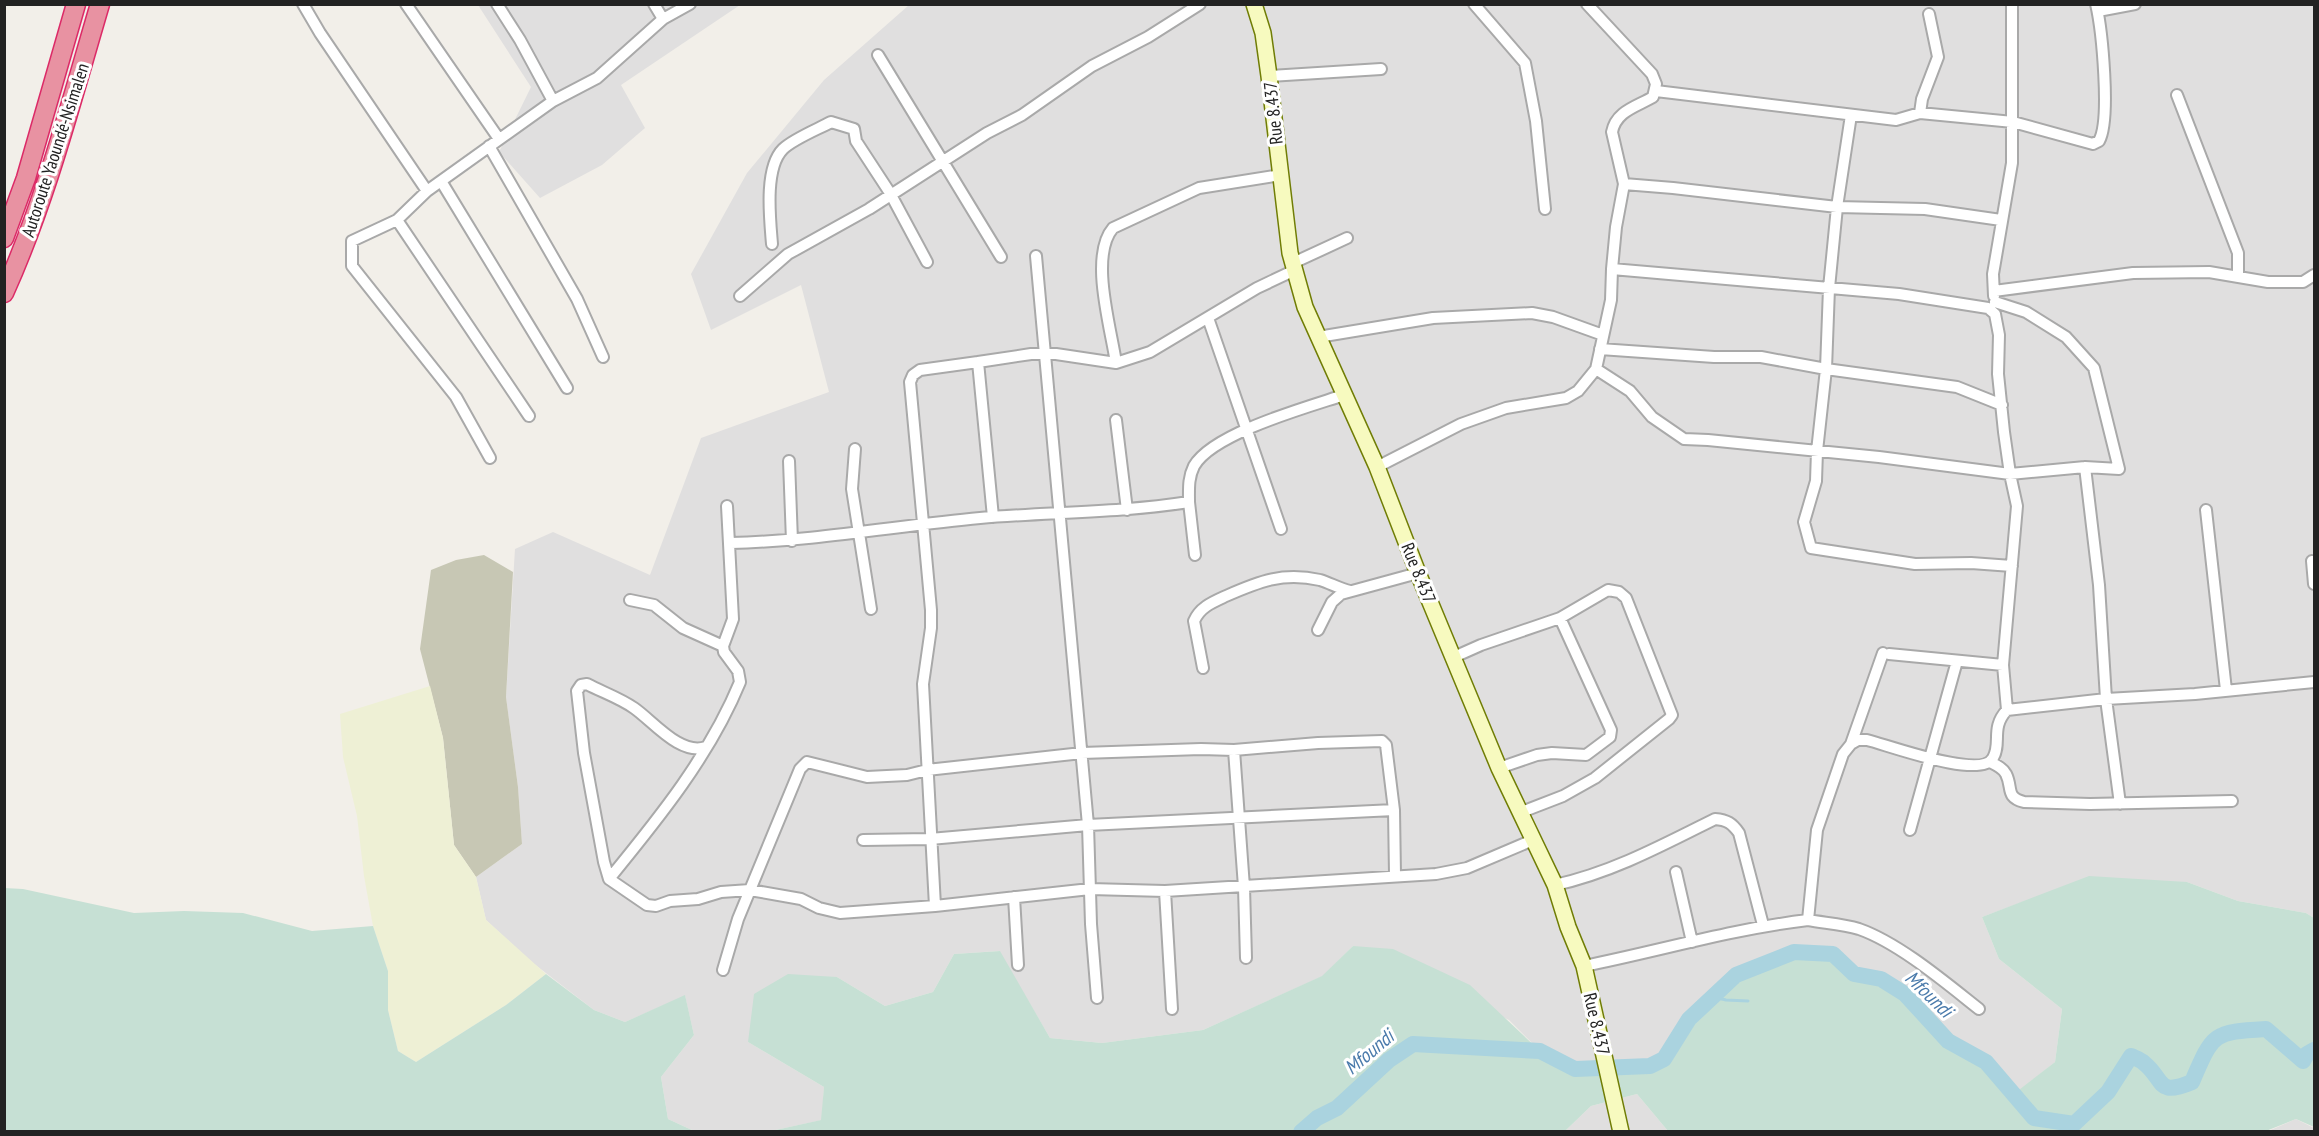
<svg xmlns="http://www.w3.org/2000/svg" width="2319" height="1136" viewBox="0 0 2319 1136" font-family="'PT Sans Narrow',sans-serif">
  <rect width="100%" height="100%" fill="#f2efe9"/>
  <path fill="#e0dfdf" d="M478,5h262l-119,80 24,43 -43,37 -62,33 -41,-46 32,-65z
    M909,5h1405v913l-8,-5 -68,-12 -51,-19 -162,19 -43,16 17,42 63,50 -7,53 -40,32 -29,-32 -38,-21 -43,-47 -24,-15 -27,-5 -21,-20 -39,-2 -58,23 -47,44 -25,40 -14,7 -75,3 -35,-18 -31,-31 -156,-74 -30,30 -120,54 -101,13 -52,-5 -51,-87 -45,3 -21,38 -48,14 -48,-29 -89,65 76,45 -2,33 -51,11h-77l-26,-12 -7,-42 33,-42 -9,-39 -60,26 -31,-12 -65,-50 -43,-40 -10,-43 46,-33 -4,-57 -12,-90 9,-148 38,-17 97,43 51,-137 128,-46 -28,-107 -90,45 -20,-56 56,-101 77,-93z
    M1637,1094l31,37 -104,1 27,-26z
    M2296,1119l18,9v3l-48,1z"/>
  <path fill="#c7c7b4" d="M484,555l29,17 -7,125 12,90 4,57 -46,33 -22,-32 -11,-107 -23,-89 11,-79 25,-10z"/>
  <path fill="#eef0d5" d="M430,686l13,52 11,107 22,32 10,43 60,54 -40,31 -90,57 -18,-11 -10,-41v-39l-15,-45 -9,-50 -7,-60 -14,-59 -3,-43z"/>
  <path fill="#c6e0d4" d="M2089,876l98,6 51,19 68,12 8,5v209l-18,-8 -30,12h-598l-31,-37 -46,12 -27,26 -793,-1 50,-11 3,-33 -76,-45 6,-48 34,-20 49,3 48,29 48,-14 21,-38 46,-3 50,87 52,5 101,-13 119,-54 31,-30 40,3 77,36 70,66 35,18 75,-3 14,-7 25,-40 47,-44 58,-23 39,2 21,20 27,5 24,15 43,47 38,21 29,31 40,-31 7,-53 -63,-50 -17,-42z
    M4,888l19,1 111,24 50,-2 59,2 69,18 61,-5 15,45v39l10,41 18,11 90,-57 40,-31 48,36 31,12 60,-27 9,40 -33,42 7,42 26,12h-689z"/>
  <g fill="none" stroke-linecap="round" stroke-linejoin="round">
    <path stroke="#aad3df" stroke-width="3" d="M1714,997l12,3 22,1"/>
    <path stroke="#aad3df" stroke-width="16" d="M1301,1132l16,-14 20,-10 52,-48 24,-16 127,7 35,18 75,-3 14,-7 25,-40 47,-44 58,-23 39,2 21,20 27,5 24,15 43,47 38,21 48,56 40,6 34,-32 23,-36c4,2 10,4 13,7 21,17 12,34 48,19 21,-49 21,-50 74,-53l37,32 4,-7 7,-4"/>
    <defs>
      <path id="minor" d="M303,4l17,29 107,158
        M406,4l93,135
        M497,4l23,36 33,61
        M654,4l9,15
        M1474,4l51,59 11,58 9,88
        M1587,4l65,70 4,10 -3,13c-17,10 -37,14 -41,35l12,52 -8,43 -4,42
        M2098,11l37,-7
        M878,55l123,202
        M1269,76l112,-7
        M1656,91l240,29 24,-7 93,9 80,22 6,-3c12,-21 3,-111 -3,-137
        M2177,95l61,158v24
        M1920,113l2,-14 16,-42 -9,-43
        M1851,115l-14,92 -8,81 -3,81 -9,82 -1,30 -12,41 7,26 104,16 56,-1 41,3
        M489,146l88,153 26,58
        M441,181l126,207
        M1624,184l49,4 164,19 88,2 76,11
        M397,220l132,196
        M772,244c-2,-25 -8,-76 11,-95 10,-10 35,-20 48,-27l23,7 2,12 34,52 37,69
        M1036,256l52,569 3,99 6,74
        M1293,263l54,-25
        M1994,291l139,-18 76,-1 59,10h35l11,-7
        M740,296l48,-42 81,-45 118,-76 35,-18 70,-49 56,-29 52,-33
        M1994,296l-1,-22 19,-111v-159
        M1208,318l73,211
        M1318,337l115,-19 99,-5 21,4 50,18
        M1600,349l114,8h47l65,12 131,18 45,18
        M1116,363c-5,-35 -27,-107 -3,-135l86,-40 82,-13
        M1596,369l34,22 22,26 32,22 24,1 171,17 131,17 75,-7 34,2 -25,-101 -28,-31 -40,-25 -31,-10
        M1116,420l11,90
        M855,449l-3,40 19,120
        M490,458l-34,-61 -104,-131v-25l45,-21 30,-29 126,-90 44,-23 66,-59 27,-15
        M789,461l3,80
        M1377,467l84,-43 45,-16 60,-10 12,-7 18,-22 15,-69 1,-31 287,25 89,14 7,6 4,21 -1,39 6,58 6,42 7,32 -14,159 4,45
        M2085,467l14,118 7,114 14,105
        M1189,502l6,53
        M2206,510l20,180
        M993,517l-15,-155 53,-8h25l60,9 34,-11 107,-64 38,-18
        M731,543c83,-2 165,-17 249,-25 70,-6 138,-5 209,-16 0,-13 -1,-24 5,-36 19,-33 114,-59 150,-71
        M2312,561l2,23
        M630,600l24,5 29,23 40,18
        M1318,630l14,-28 9,-8 77,-21
        M1889,654l114,11
        M1454,657l27,-12 79,-27 48,-28 11,2 7,6 46,117 -3,4 -74,59 -32,18 -44,17
        M1203,668l-9,-47c6,-14 19,-19 32,-25 34,-15 57,-24 94,-16 10,3 20,9 30,11
        M1851,744l7,-4h9c21,5 114,40 126,18 9,-15 -3,-30 14,-48l99,-11 89,-5 119,-12
        M706,747c-26,9 -53,-26 -72,-39 -14,-10 -32,-16 -47,-24l-6,1 -4,6 7,62 20,109 5,17 38,26 9,1 14,-5 28,-2 23,-7 29,-2 51,9 18,9 21,5 95,-7 155,-17 75,2 271,-17 31,-6 66,-28
        M1234,750l10,137 2,71
        M1990,762c6,3 13,6 16,12 7,14 -1,23 18,28l66,2 142,-3
        M1499,768l38,-13 15,-2 34,2 24,-18 1,-7 -51,-112
        M1910,830l47,-169
        M863,840l67,-1 158,-14 306,-15
        M1676,872l16,70
        M609,879c50,-61 101,-124 131,-197l-2,-11 -14,-19 -1,-6 10,-27 -6,-113
        M1555,885c56,-12 108,-40 160,-66 12,1 17,4 24,14l24,92
        M1165,891l7,118
        M1014,897l4,68
        M935,906l-12,-222 8,-56v-18l-21,-228 3,-7 7,-5 58,-8
        M1808,920c16,3 35,4 51,9 40,14 87,54 120,80
        M1584,966c75,-15 148,-37 224,-46l9,-90 26,-76 8,-10 32,-91
        M723,970l15,-51 62,-150 7,-7 60,15 40,-2 20,-5 155,-17 119,-4 33,1 84,-7 64,-2 4,4 8,65 1,65"/>
      <path id="secondary" d="M1254,4l9,29 6,43 21,177 15,54 72,160 41,106 81,195 56,117 13,42 16,39 37,166"/>
      <path id="motorway" d="M4,238l22,-60 50,-174
        M4,293c42,-93 67,-191 96,-289"/>
    </defs>
    <use href="#minor" stroke="#a9a9a9" stroke-width="14"/>
    <use href="#secondary" stroke="#707d05" stroke-width="18"/>
    <use href="#motorway" stroke="#dc2a67" stroke-width="21"/>
    <use href="#minor" stroke="#fff" stroke-width="10"/>
    <use href="#secondary" stroke="#f7fabf" stroke-width="15"/>
    <use href="#motorway" stroke="#e892a2" stroke-width="18"/>
  </g>
  <g text-anchor="middle" dominant-baseline="central" stroke-width="6" stroke-linejoin="round" paint-order="stroke">
    <g font-size="18" fill="#222" stroke="#fff">
      <text transform="translate(1273 113) rotate(-96)">Rue 8.437</text>
      <text transform="translate(55 150) rotate(-72)">Autoroute Yaoundé-Nsimalen</text>
      <text transform="translate(1419 573) rotate(68)">Rue 8.437</text>
      <text transform="translate(1597 1024) rotate(77)">Rue 8.437</text>
    </g>
    <g font-size="20" font-style="italic" fill="#4a7aab" stroke="#fff">
      <text transform="translate(1929 994) rotate(44)">Mfoundi</text>
      <text transform="translate(1369 1052) rotate(-40)">Mfoundi</text>
    </g>
  </g>
  <rect width="2319" height="1136" fill="none" stroke="#222222" stroke-width="12"/>
</svg>
